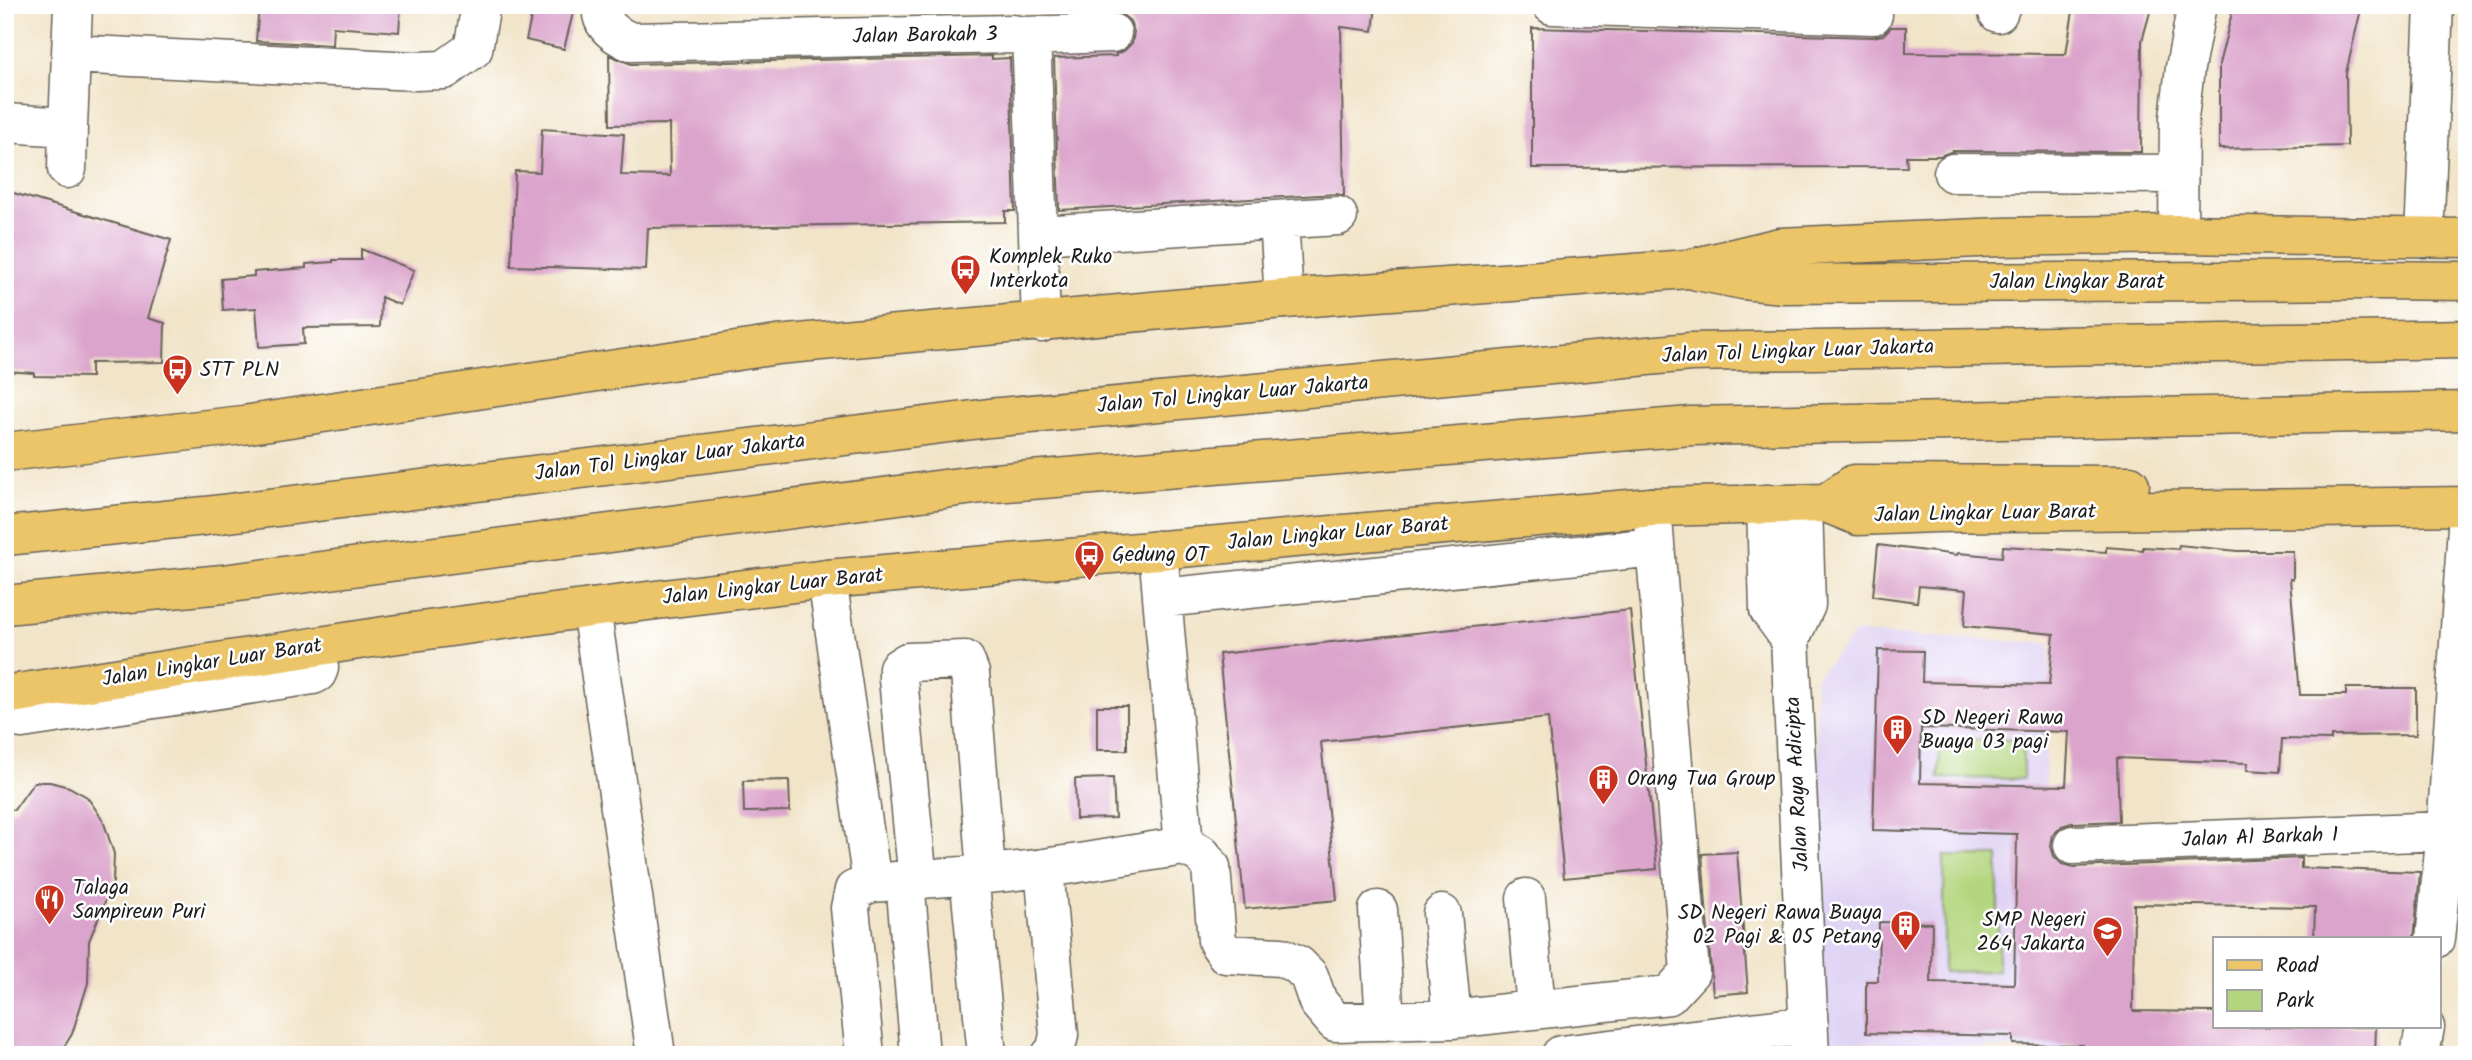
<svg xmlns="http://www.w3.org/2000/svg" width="2472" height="1060" viewBox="0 0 2472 1060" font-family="Kalam,sans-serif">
  <rect width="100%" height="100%" fill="#fff"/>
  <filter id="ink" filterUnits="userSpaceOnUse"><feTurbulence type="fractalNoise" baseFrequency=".0143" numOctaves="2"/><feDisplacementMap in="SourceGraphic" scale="14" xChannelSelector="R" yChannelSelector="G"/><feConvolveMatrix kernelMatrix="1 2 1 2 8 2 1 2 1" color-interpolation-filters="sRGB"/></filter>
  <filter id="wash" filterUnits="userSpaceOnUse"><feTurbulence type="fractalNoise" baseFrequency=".00686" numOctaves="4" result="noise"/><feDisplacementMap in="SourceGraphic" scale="28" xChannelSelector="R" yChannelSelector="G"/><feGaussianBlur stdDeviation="1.57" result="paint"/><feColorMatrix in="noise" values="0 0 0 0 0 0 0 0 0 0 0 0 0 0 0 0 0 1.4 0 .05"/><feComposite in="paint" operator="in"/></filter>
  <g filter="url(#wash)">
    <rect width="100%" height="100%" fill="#f1e4c8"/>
    <path fill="#e0d4f4" d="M1855,633l195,10 -7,191 25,3 -3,214 -243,-11 -1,-190 -6,-172z"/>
    <path fill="#b3d57d" stroke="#68784c" stroke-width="2" d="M1940,739l83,1v39l-84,-1z
      M1944,856h54v115l-54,1z"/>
    <g id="blocks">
      <path fill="#dba4cc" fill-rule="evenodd" d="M259,5h142l-2,27 -66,-5 -1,18 -76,-4z
        M534,5h41l-11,44 -38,-9z
        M1120,5h256l-3,26 -32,-4 3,169 -7,-2 -278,16 -5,-152 62,-2v-2l8,-3 8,-8 2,-11 -4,-11 -10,-8z
        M2074,5h78l-10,36 -1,111 -188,-1 -13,5h-34l1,11 -375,1v-140l340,9 11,-2 8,-8h15v26l160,1z
        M2234,5h128l-16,68 1,73 -128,3v-85z
        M609,55l22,9 361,-8v3l18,-1 5,153h-10v11l-357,6 -2,42 -135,-4 4,-95 25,1 2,-43 82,5 -3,41 49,1 -1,-52 -59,1z
        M10,192l161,48 -23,78 17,5 -1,39 -73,1v14l-57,-1v-3l-29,-2v-161z
        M361,249l53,21 -14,35 -19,-8 -1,30 -77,1 1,16 -45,3 -3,-39 -33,2 -2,-31 33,-3v-4l52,-4v-4l27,-2v-2h28z
        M1878,545l79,10 1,-2 44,4 1,-11 103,6v-5l37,3v-3l35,2 1,-4 59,6h55v28h-3l10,116h46v-7h70v47l-85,1v4l-49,-1 -2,33 -33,-2 1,-7 -131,-5 2,63 -47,2 -10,3 -9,9 -2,11 3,10 8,8 12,3 227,-9v10l119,4 -6,67h-100l1,-32 -181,-3 -1,107 82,1v15h161l-1,28h-293v-10l-69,-1v-8l-147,-3v-52h12l1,-59 53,1 -1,59 83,2 3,-150 -144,-4 5,-180 45,1 -1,31 127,3 5,-51 -90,-8 3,-36 -48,-4 -2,16 -44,-6zM1921,728l148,4 -3,54 -146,-3z
        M1630,610l27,259 -93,9 -16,-160 -227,24 16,158 -92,9 -26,-255z
        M1097,706h30v44h-30z
        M1113,778l2,40 -39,1 -1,-40z
        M789,780l1,31 -46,1 -1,-31z
        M34,782h16l19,5 18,10 16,23 11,34 -1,28 -24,59 -1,42 -16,51 -13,21h-54v-247l9,2z
        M1737,852l11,140 -35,3 -11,-141z"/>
    </g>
  </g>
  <g filter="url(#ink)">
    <use href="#blocks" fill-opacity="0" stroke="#676258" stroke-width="2"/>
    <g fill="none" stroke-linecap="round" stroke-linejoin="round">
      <defs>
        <path id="minor" d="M73,5l-2,49 344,17 29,-1 29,-21 8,-44
          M602,5c-3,20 13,30 29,37l381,-8 12,2 7,10 1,13 9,264
          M1552,5l321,10
          M1998,13l3,-8
          M1024,36l88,-3
          M5,123l63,4 3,-73
          M67,169l1,-42
          M1953,173l225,1
          M1279,220l5,79
          M2178,234l1,-116 6,-50 12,-63
          M1039,235l299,-19
          M2424,238l10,-233
          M1766,504l3,106 21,29
          M1803,504l3,101 -16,34 20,416
          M1158,550l26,296
          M827,579l45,304c57,-5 115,-8 172,-15 47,-6 94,-15 140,-22l17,8 10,13 6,74 9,13 55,3 17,8 11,11 9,26 17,20 117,-3 217,-24 21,-23 -38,-465
          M1162,598l493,-51
          M591,608l65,447
          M9,695l2,17 4,6 7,1 291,-44 4,-2 2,-5 -4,-21
          M2073,845l373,-14
          M1044,868l15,167 -4,17 -4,3
          M969,875l18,180
          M905,880l15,175
          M918,881l-20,-202v-11l9,-6 58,-2 5,13 16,199
          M1526,898l10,110
          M1378,910l7,111
          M1442,914l10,105
          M2435,939l11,-108 21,-304
          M865,1055l-15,-147 4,-18 18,-7
          M1561,1055l248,-30
          M2420,1055l5,-28"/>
        <path id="major" d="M1697,271l46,9 40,4 592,-4 92,1
          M5,452l238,-27 534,-80 507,-46 404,-30 92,-22 221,-10 177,-3 289,4
          M1826,503l28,-19 276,1
          M5,695l386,-60 200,-27 236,-29 825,-72 174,-4 32,13 77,-3 532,-7"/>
        <path id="highway" d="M5,536l200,-20 784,-98 701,-66 777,-13
          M5,605l218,-21 759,-100 709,-58 776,-15"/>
      </defs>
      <use href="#minor" stroke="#676258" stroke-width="41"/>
      <use href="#major" stroke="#676258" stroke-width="41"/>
      <use href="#highway" stroke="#676258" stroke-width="41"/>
      <use href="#minor" stroke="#fff" stroke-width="38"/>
      <use href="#major" stroke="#ecc569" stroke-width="38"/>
      <use href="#highway" stroke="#ecc569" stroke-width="38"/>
    </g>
  </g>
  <defs>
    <symbol id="bus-pin" viewBox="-11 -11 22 30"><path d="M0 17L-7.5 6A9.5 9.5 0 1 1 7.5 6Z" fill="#c8321e" stroke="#fff"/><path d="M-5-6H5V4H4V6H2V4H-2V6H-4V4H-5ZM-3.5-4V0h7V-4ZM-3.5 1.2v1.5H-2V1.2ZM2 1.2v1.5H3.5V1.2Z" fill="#fff"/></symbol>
    <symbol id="building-pin" viewBox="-11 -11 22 30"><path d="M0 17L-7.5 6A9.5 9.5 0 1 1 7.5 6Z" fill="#c8321e" stroke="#fff"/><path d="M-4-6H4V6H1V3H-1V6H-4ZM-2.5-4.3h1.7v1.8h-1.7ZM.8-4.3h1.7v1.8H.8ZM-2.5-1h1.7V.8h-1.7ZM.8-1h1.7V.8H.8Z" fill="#fff"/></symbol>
    <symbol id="restaurant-pin" viewBox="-11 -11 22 30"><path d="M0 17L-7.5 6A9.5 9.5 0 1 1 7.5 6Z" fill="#c8321e" stroke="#fff"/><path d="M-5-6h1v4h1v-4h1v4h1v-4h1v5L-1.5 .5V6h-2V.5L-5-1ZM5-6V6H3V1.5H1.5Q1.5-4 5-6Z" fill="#fff"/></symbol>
    <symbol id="school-pin" viewBox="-11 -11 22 30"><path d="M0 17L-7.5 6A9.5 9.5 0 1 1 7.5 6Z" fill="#c8321e" stroke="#fff"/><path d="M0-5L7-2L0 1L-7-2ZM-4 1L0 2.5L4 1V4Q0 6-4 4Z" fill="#fff"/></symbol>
  </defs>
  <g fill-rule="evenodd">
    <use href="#bus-pin" x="948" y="252" width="35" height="47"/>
    <use href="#bus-pin" x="160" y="352" width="35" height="47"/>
    <use href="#bus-pin" x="1072" y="538" width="35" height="47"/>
    <use href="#building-pin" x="1880" y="712" width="35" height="47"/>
    <use href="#building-pin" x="1586" y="762" width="35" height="47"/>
    <use href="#restaurant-pin" x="32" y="882" width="35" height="47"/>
    <use href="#building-pin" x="1888" y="908" width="35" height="47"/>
    <use href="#school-pin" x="2090" y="914" width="35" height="47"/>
  </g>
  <g text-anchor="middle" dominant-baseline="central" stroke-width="5" stroke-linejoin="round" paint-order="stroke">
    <g font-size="21" fill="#1c1c1c" stroke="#fff">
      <text transform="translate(925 36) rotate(-1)">Jalan Barokah 3</text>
      <text x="2077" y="282">Jalan Lingkar Barat</text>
      <text transform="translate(1798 352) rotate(-2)">Jalan Tol Lingkar Luar Jakarta</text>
      <text transform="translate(1233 395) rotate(-5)">Jalan Tol Lingkar Luar Jakarta</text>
      <text transform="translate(670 458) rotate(-7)">Jalan Tol Lingkar Luar Jakarta</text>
      <text transform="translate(1985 514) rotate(-1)">Jalan Lingkar Luar Barat</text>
      <text transform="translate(1338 534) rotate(-5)">Jalan Lingkar Luar Barat</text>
      <text transform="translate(773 587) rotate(-6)">Jalan Lingkar Luar Barat</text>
      <text transform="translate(212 663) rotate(-9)">Jalan Lingkar Luar Barat</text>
      <text transform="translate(1798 784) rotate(-93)">Jalan Raya Adicipta</text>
      <text transform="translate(2260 838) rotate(-2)">Jalan Al Barkah 1</text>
    </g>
    <g font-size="21" fill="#1c1c1c" stroke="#fff" text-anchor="start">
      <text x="989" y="257">Komplek Ruko<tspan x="989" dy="24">Interkota</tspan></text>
      <text x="200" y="370">STT PLN</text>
      <text x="1112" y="555">Gedung OT</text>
      <text x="1921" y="718">SD Negeri Rawa<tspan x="1921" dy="24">Buaya 03 pagi</tspan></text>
      <text x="1627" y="779">Orang Tua Group</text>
      <text x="73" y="888">Talaga<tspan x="73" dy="24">Sampireun Puri</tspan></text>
      <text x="1882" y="913" text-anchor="end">SD Negeri Rawa Buaya<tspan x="1882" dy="24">02 Pagi &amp; 05 Petang</tspan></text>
      <text x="2085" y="920" text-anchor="end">SMP Negeri<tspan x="2085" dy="24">264 Jakarta</tspan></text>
    </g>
  </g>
  <rect width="2472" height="1060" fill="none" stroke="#fff" stroke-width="28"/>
  <rect x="2213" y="937" width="228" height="91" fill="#ffffff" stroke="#a4a4a4" stroke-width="2"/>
  <rect x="2227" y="960" width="35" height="10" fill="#ecc569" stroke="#a4a4a4" stroke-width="2"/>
  <text x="2276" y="972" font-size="21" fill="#1c1c1c">Road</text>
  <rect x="2227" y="990" width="35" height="21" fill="#b3d57d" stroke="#a4a4a4" stroke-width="2"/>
  <text x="2276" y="1007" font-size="21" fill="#1c1c1c">Park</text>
</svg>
